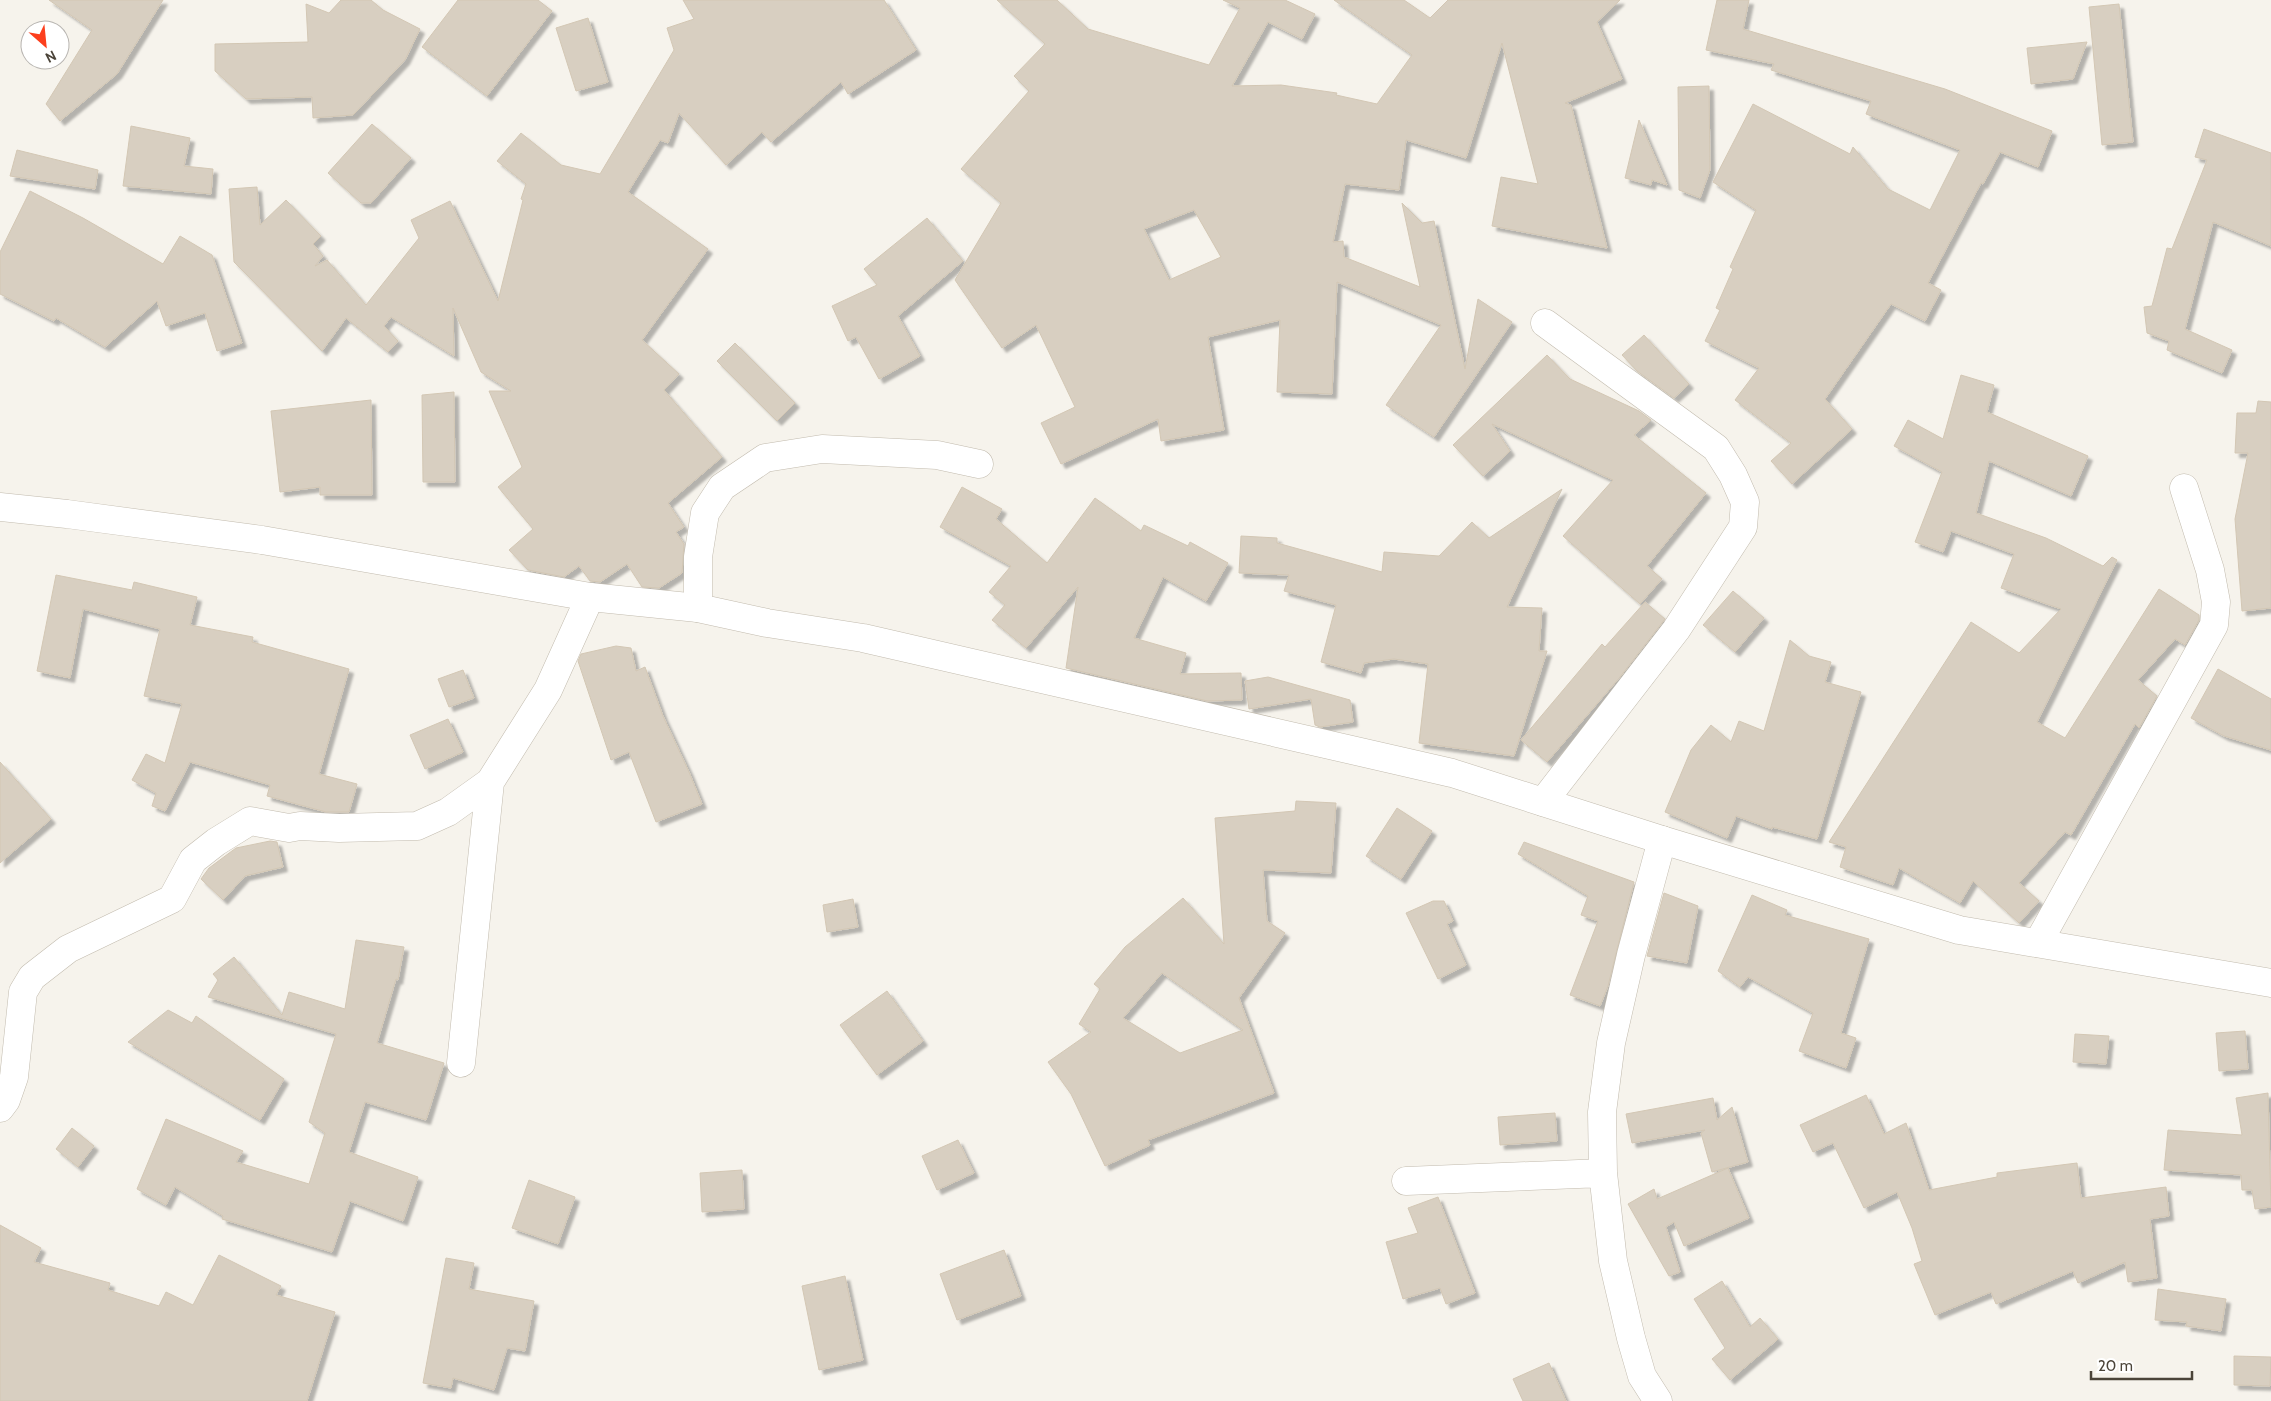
<svg xmlns="http://www.w3.org/2000/svg" width="2271" height="1401" viewBox="0 0 2271 1401" font-family="Cabin,sans-serif">
  <defs>
    <filter id="shadow"><feDropShadow dx="4.5" dy="4.5" stdDeviation="1" flood-color="#0004"/></filter>
  </defs>
  <rect width="100%" height="100%" fill="#f6f3ec"/>
  <path fill="#d8cfc1" stroke="#d3c7b4" fill-rule="evenodd" filter="url(#shadow)" d="M49,0h114l-46,74 -57,47 -14,-17 46,-74z
    M341,0h30l12,10 37,19 -15,31 -52,55 -40,3 -1,-21 -66,2 -31,-28v-27l93,-2 -2,-38 23,9z
    M458,0h80l14,11 -65,85 -65,-49z
    M683,0h201l32,50 -68,44 -7,-12 -70,60 -9,-10 -36,33 -47,-52 -11,30 -8,-3 -32,52 80,57 -66,91 37,34 -15,16 58,67 -54,46 16,24 -8,5 8,12 -2,29 -23,15 -17,-1 -15,-23 -27,18 -10,-1 -11,-15 -15,11 -36,-7 -19,-20 24,-21 -35,-42 24,-20 -33,-76h22l-30,-19 -28,-64 1,48 -63,-39 -7,9 14,15 -10,11 -42,-34 -24,33 -88,-89 -5,-73 28,-2 3,38 26,-25 35,36 -8,8 10,12 -8,10 12,-6 39,45 53,-67 -8,-18 39,-19 48,100 25,-101 -2,-1 5,-15 -29,-23 24,-28 40,32 39,9 74,-124 -7,-22 27,-9z
    M997,0h60l31,29 121,36 31,-57 -17,-8h62l30,14 -13,25 -34,-17 -36,64 49,-1 56,8 -1,2 41,9 35,-49 -78,-55h70l26,18 18,-18h172l-23,22 25,57 -57,24 6,2 36,143 -115,-22 9,-49 37,7 -36,-141 -36,115 -60,-18 -7,50 -54,-6 -12,58 10,-1 1,16 76,30 -18,-84 20,20 12,-2 31,148 13,-70 34,23 -78,115 -48,-32 55,-80 -104,-43 -5,112 -55,-2 3,-72 -72,17 16,93 -63,11 -3,-22 -97,45 -20,-41 34,-16 -39,-82 -34,23 -47,-68 46,-77 -40,-34 68,-78 -15,-15 31,-32zM1194,210l27,47 -52,23 -25,-51z
    M1717,0h32l-6,29 202,60 107,42 -14,36 -38,-15 -17,32 -2,-1 -53,100 13,7 -16,31 -34,-17 -66,95 27,30 -60,55 -21,-23 20,-18 -56,-43 24,-32 -54,-27 15,-31 -4,-2 17,-39 -3,-2 26,-57 -43,-28 40,-78 97,50 3,-7 35,42 42,21 30,-60 -94,-36 5,-13 -100,-31 3,-6 -68,-14z
    M2119,4l14,138 -31,3 -13,-138z
    M588,18l20,64 -32,9 -20,-63z
    M2087,42l-14,37 -42,5 -4,-36z
    M1709,86l1,84 -10,28 -21,-8 -1,-103z
    M1639,120l28,65 -15,-5 -1,5 -26,-7z
    M372,124l39,34 -40,45h-10l-33,-30z
    M131,126l59,12 -6,28 29,3 -2,25 -88,-8z
    M2204,129l67,24v93l-58,-24 -28,107 47,21 -10,23 -55,-23 2,-9 -22,-8 -3,-26 8,-1 15,-58 5,1 35,-89 -12,-3z
    M17,150l81,20 -3,19 -85,-13z
    M30,191l53,27 80,46 17,-28 32,19 30,88 -25,8 -12,-38 -39,13 -9,-25 -52,46 -49,-29 -2,3 -54,-27v-42z
    M927,218l36,43 -65,55 22,40 -41,23 -23,-42 -8,4 -16,-35 45,-21 -13,-16z
    M1644,335l45,49 -15,14 -37,-27 -15,-16z
    M735,343l60,60 -18,18 -60,-60z
    M1547,355l23,24 69,32 12,9 -17,15 72,58 -59,73 15,13 -22,25 -77,-68 50,-56 -121,-56 18,27 -27,25 -30,-31z
    M1961,375l33,10 -7,27 101,44 -17,40 -82,-35 -13,52 70,25 57,28 9,-9 5,3 -80,162 28,16 94,-149 40,26v5l-14,25 -10,-6 -37,41 19,16 -18,32 -4,-4 -64,111 -6,-3 -46,51 20,18 -20,22 -46,-42 -13,22 -61,-35 -6,17 -53,-18 6,-20 -17,-5 142,-220 48,31 42,-44 -60,-21 13,-34 -63,-23 -8,21 -28,-10 27,-70 -48,-26 14,-26 35,19z
    M454,392l1,90h-32l-1,-87z
    M371,400l1,95h-52v-8l-40,5 -9,-81z
    M2258,401l13,1v206l-29,3 -7,-92 13,-66h-13l2,-40h19z
    M962,487l40,22 -6,10 51,44 48,-65 46,33 3,-6 44,21 2,-4 38,21 -22,38 -43,-24 -29,61 52,15 -6,21 61,-1 1,27 -35,1 -141,-33 12,-81 -52,61 -34,-28 13,-15 -16,-13 22,-26 -71,-39z
    M1562,489l-55,118 35,1 -3,43h8l-33,105 -95,-13 9,-79 -34,-5 -30,4 -3,10 -40,-11 15,-57 -52,-14 5,-16 -50,-2 2,-37 36,2v5l105,29 2,-20 55,4 33,-34 17,16z
    M56,575l76,15 2,-8 63,15 -7,28 63,12 -1,5 97,27 -30,105 38,10 -8,28h-23l-59,-16 3,-11 -80,-23 -25,49 -13,-5 4,-13 -24,-13 14,-26 19,9 17,-59 -38,-8 16,-67 -77,-20 -13,69 -33,-7z
    M1733,591l31,27 -29,34 -32,-27z
    M1645,602l20,17 -45,58 -73,85 -26,-22 81,-96 3,3z
    M1790,640l19,16 22,6 -6,20 36,10 -44,147 -45,-12v2l-36,-13 -9,22 -62,-26 26,-62 20,-25 20,17 8,-21 25,10z
    M616,646l15,2 5,23 9,-4 18,49 26,56 13,32 -46,18 -27,-70 -18,8 -33,-99 3,-7z
    M2218,669l53,30v51l-47,-14 -33,-18z
    M463,670l11,28 -25,9 -11,-28z
    M1268,677l82,23 3,22 -33,5 -5,-2 -4,-26 -62,10 -4,-28z
    M448,719l15,33 -38,17 -15,-34z
    M0,762l51,57 -51,44z
    M1296,801l40,2 -5,70 -68,-3 4,51 18,12 -46,65 35,95 -126,47 2,5 -45,21 -34,-72 -23,-32 43,-30 -12,-8 21,-35 -6,-5 31,-37 58,-49 41,46 -9,-126 80,-7zM1162,973l81,57 -63,23 -57,-35z
    M1397,808l35,23 -31,48 -35,-23z
    M270,841l7,1 6,25 -38,9 -22,24 -22,-21 8,-11 27,-20z
    M1524,842l110,40 -26,104 -8,20 -30,-11 28,-74 -17,-6 7,-19 -70,-42z
    M1664,893l34,13 -11,57 -40,-7z
    M1752,895l35,15 -2,5 84,24 -28,94 15,5 -10,30 -47,-17 14,-38 -65,-36 -8,10 -22,-16z
    M853,899l5,28 -31,5 -4,-27z
    M1433,901h11l9,20 -6,3 19,41 -28,14 -32,-66z
    M356,940l48,7 -6,33 -2,-1 -19,64 67,20 -18,57 -61,-18 -16,50 69,25 -15,44 -53,-20 -18,51 -110,-33 1,-3 -48,-29 -9,18 -29,-16 29,-70 77,32 -7,11 73,22 16,-51 -16,-11 27,-88 -128,-37 10,-17 -5,-6 21,-17 48,58 7,-23 56,17z
    M887,991l36,50 -46,34 -37,-50z
    M168,1010l24,13 4,-7 88,63 -24,41 -132,-78z
    M2245,1031l3,38 -29,2 -3,-38z
    M2075,1034l34,2 -3,28 -33,-2z
    M2268,1093l3,114 -16,2 -3,-19h-10l-1,-15 -77,-5 4,-40 74,5 -6,-37z
    M1866,1095l18,39 22,-11 23,67 68,-13v-4l80,-10 4,35 85,-11 3,29 -19,3 7,59 -29,4 -3,-20 -47,21 -5,-12 -77,33 -5,-12 -56,23 -21,-51 8,-3 -10,-33 -15,-36 -33,16 -31,-65 -20,9 -13,-27z
    M1713,1098l4,22 15,-13 16,55 -36,10 -11,-39 4,-3 -73,13 -6,-29z
    M1555,1113l2,28 -57,4 -2,-28z
    M72,1128l22,18 -16,21 -22,-18z
    M958,1140l16,33 -37,17 -15,-34z
    M1728,1168l21,50 -65,28 -10,-24 -8,5 14,45 -11,4 -41,-72 26,-15 3,10z
    M742,1170l2,39 -42,3 -2,-39z
    M529,1180l46,17 -17,47 -46,-16z
    M1438,1197l37,96 -29,11 -6,-16 -37,11 -17,-57 32,-9 -10,-25z
    M0,1225l41,23 -7,14 76,21 -2,7 51,16 7,-14 27,13 26,-50 62,31 -5,9 59,17 -28,89h-307z
    M1004,1250l17,46 -64,24 -17,-46z
    M446,1258l28,5 -5,26 65,12 -9,50 -18,-3 -13,42 -41,-12 -2,10 -28,-5z
    M845,1276l18,84 -44,10 -17,-84z
    M1722,1281l28,46 10,-9 18,21 -48,41 -18,-21 13,-11 -31,-49z
    M2158,1289l68,10 -5,32 -35,-5 1,-4 -32,-2z
    M2234,1356l37,1 -1,29 -36,-1z
    M1549,1363l17,38h-43l-10,-22z"/>
  <g fill="none" stroke-linecap="round" stroke-linejoin="round">
    <defs>
      <path id="minor" d="M698,608v-51l7,-44 17,-26 43,-29 57,-9 115,6 42,9
        M1543,802l133,-172 67,-103 2,-25 -12,-27 -17,-27 -171,-125
        M2038,943l176,-318 2,-23 -6,-32 -26,-82
        M461,1063l29,-281
        M0,1108l6,-8 8,-23 9,-85 9,-15 36,-28 104,-50 21,-39 23,-18 34,-21 39,7 11,-2 39,2 78,-2 31,-14 42,-30 58,-92 42,-93
        M1406,1181l197,-8
        M1658,1401l-16,-25 -11,-38 -18,-77 -10,-88 -1,-61 9,-69 20,-88 31,-115"/>
      <path id="tertiary" d="M0,507l67,7 195,26 328,57 108,11 69,15 96,15 589,135 210,67 297,90 312,53"/>
    </defs>
    <use href="#minor" stroke="#c2bbae" stroke-width="29"/>
    <use href="#tertiary" stroke="#c2bbae" stroke-width="29"/>
    <use href="#minor" stroke="#fff" stroke-width="28"/>
    <use href="#tertiary" stroke="#fff" stroke-width="28"/>
  </g>
  <g transform="translate(45 45) rotate(153)"><circle r="24" fill="#ffffff" stroke="#b7b4b0"/>
  <path d="M0-4L9 19L0 12L-9 19Z" fill="#fc3f1d"/>
  <text y="-8" font-size="14" font-weight="bold" text-anchor="middle" fill="#4b4439">N</text>
  </g>
  <path d="M2091 1371v8h101v-8" fill="none" stroke="#4b4439" stroke-width="2.5"/>
  <text x="2098" y="1371" font-size="15" fill="#4b4439" stroke="#ffffff" stroke-width="4" paint-order="stroke">20 m</text>
</svg>
